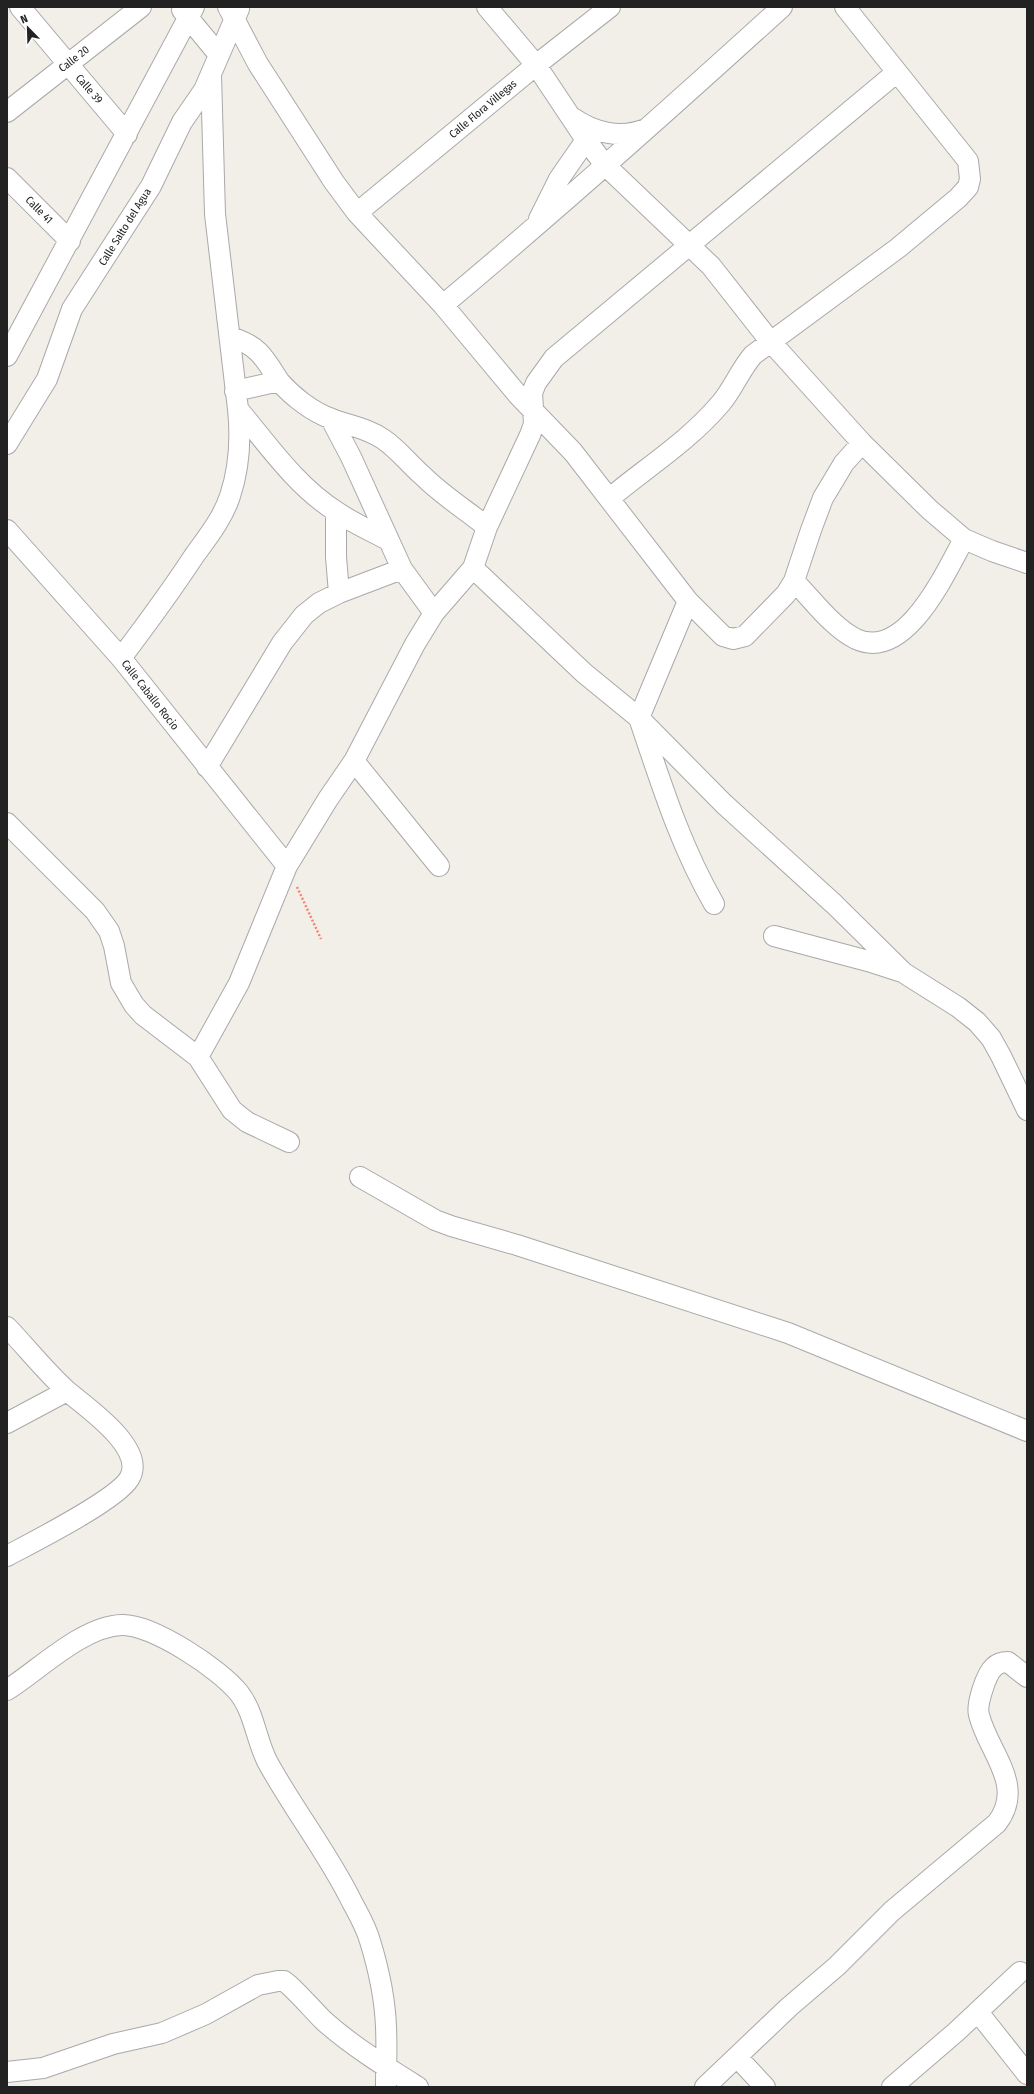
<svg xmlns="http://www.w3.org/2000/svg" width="1034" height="2094" viewBox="0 0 1034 2094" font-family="'Fira Sans Condensed',sans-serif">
  <rect width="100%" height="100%" fill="#f2efe9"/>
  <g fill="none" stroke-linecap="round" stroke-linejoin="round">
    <defs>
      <path id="minor" d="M20,7l107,127
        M228,7l30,57 76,118 23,31 86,92 75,90 55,57 115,149 35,35 10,3 12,-3 41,-42 8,-13 17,-51 12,-32 21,-35 18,-20
        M487,7l49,58 50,75 19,25 106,101 59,75 92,102 68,67 34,29 28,12 35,12
        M182,10l37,45
        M7,112l134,-105
        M573,118c21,15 48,21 73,11
        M7,178l63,63
        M357,213l179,-148 74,-58
        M539,219l20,-40 27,-39
        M443,305c116,-97 228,-197 339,-298
        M230,337c28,8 34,20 49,44
        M7,356l187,-349
        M235,391l44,-10c13,15 33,31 53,38 18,7 35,9 51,20 15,10 26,25 40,37 19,19 43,34 64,51
        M238,409c30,36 59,78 99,103 16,11 34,19 51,28
        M331,419l20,38 51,112 32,44
        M7,444l40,-65 25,-70 79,-123 31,-64 22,-32 35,-81
        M610,498c37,-31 79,-57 111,-95 12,-14 19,-33 32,-48l145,-107 60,-50 10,-11 2,-8 -2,-18 -123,-154
        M336,512v45l3,36
        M7,530l114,128 166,208
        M473,568l111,105 55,45 85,86 110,100 70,69 54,34 19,15 14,16 10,18 26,54
        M794,581c19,19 38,46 62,58 50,23 89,-66 108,-100
        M688,601l-49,117c22,65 41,127 75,186
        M121,658c25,-33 50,-67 73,-102 13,-18 29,-38 36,-60 9,-27 11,-58 8,-87l-23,-195 -4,-139
        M354,761l85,105
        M207,767l75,-124 22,-28 15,-12 20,-10 63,-24
        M7,823l88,88 14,20 5,15 7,37 13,22 9,10 55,42 34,53 15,12 42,20
        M774,936l94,25 31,10
        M198,1057l41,-74 48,-117 41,-67 26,-38 61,-117 19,-31 39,-45 14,-41 43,-92 4,-11 -2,-31 4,-10 18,-25 343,-286
        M360,1177l75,43 16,6 66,19 271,88 239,98
        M7,1327c20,21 39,45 60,64 19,16 81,58 62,88 -14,22 -96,63 -122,77
        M7,1423l60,-32
        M7,1690c33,-21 76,-64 115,-65 30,-1 98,44 117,68 15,19 17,46 28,68 26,48 61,92 85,141 7,13 14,25 18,39 8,26 15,58 16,86 1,20 0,40 0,60
        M978,2012l49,62
        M737,2057l28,30
        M7,2072l36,-4 70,-24 49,-11 44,-19 52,-29 20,-4h6l5,4c13,12 23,24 35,36 28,25 62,46 94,66
        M705,2087l84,-80 48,-41 55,-55 105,-88c29,-38 -9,-71 -18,-108 -3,-10 7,-41 15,-48 4,-4 9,-5 14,-5l19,15
        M892,2087l64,-55 64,-60"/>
    </defs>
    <use href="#minor" stroke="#a9a9a9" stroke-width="22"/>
    <path stroke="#fa8072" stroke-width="2.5" stroke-dasharray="2 2" stroke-linecap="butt" d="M297,887l24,52"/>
    <use href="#minor" stroke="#fff" stroke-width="20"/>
  </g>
  <g text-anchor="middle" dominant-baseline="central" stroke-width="3.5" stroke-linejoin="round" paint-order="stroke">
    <g font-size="11" fill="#222" stroke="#fff">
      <text transform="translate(74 59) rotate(-38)">Calle 20</text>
      <text transform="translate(89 89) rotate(49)">Calle 39</text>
      <text transform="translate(483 109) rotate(-40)">Calle Flora Villegas</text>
      <text transform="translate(39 210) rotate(45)">Calle 41</text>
      <text transform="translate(125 227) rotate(-58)">Calle Salto del Agua</text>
      <text transform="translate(150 695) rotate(52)">Calle Caballo Rocio</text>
    </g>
  </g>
  <rect width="1034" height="2094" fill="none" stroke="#222222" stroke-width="16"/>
  <g transform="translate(28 28) rotate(337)" stroke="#ffffff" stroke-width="3" paint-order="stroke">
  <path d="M0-3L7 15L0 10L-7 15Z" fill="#222222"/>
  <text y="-6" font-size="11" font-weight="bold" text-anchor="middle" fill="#222222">N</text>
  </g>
</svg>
